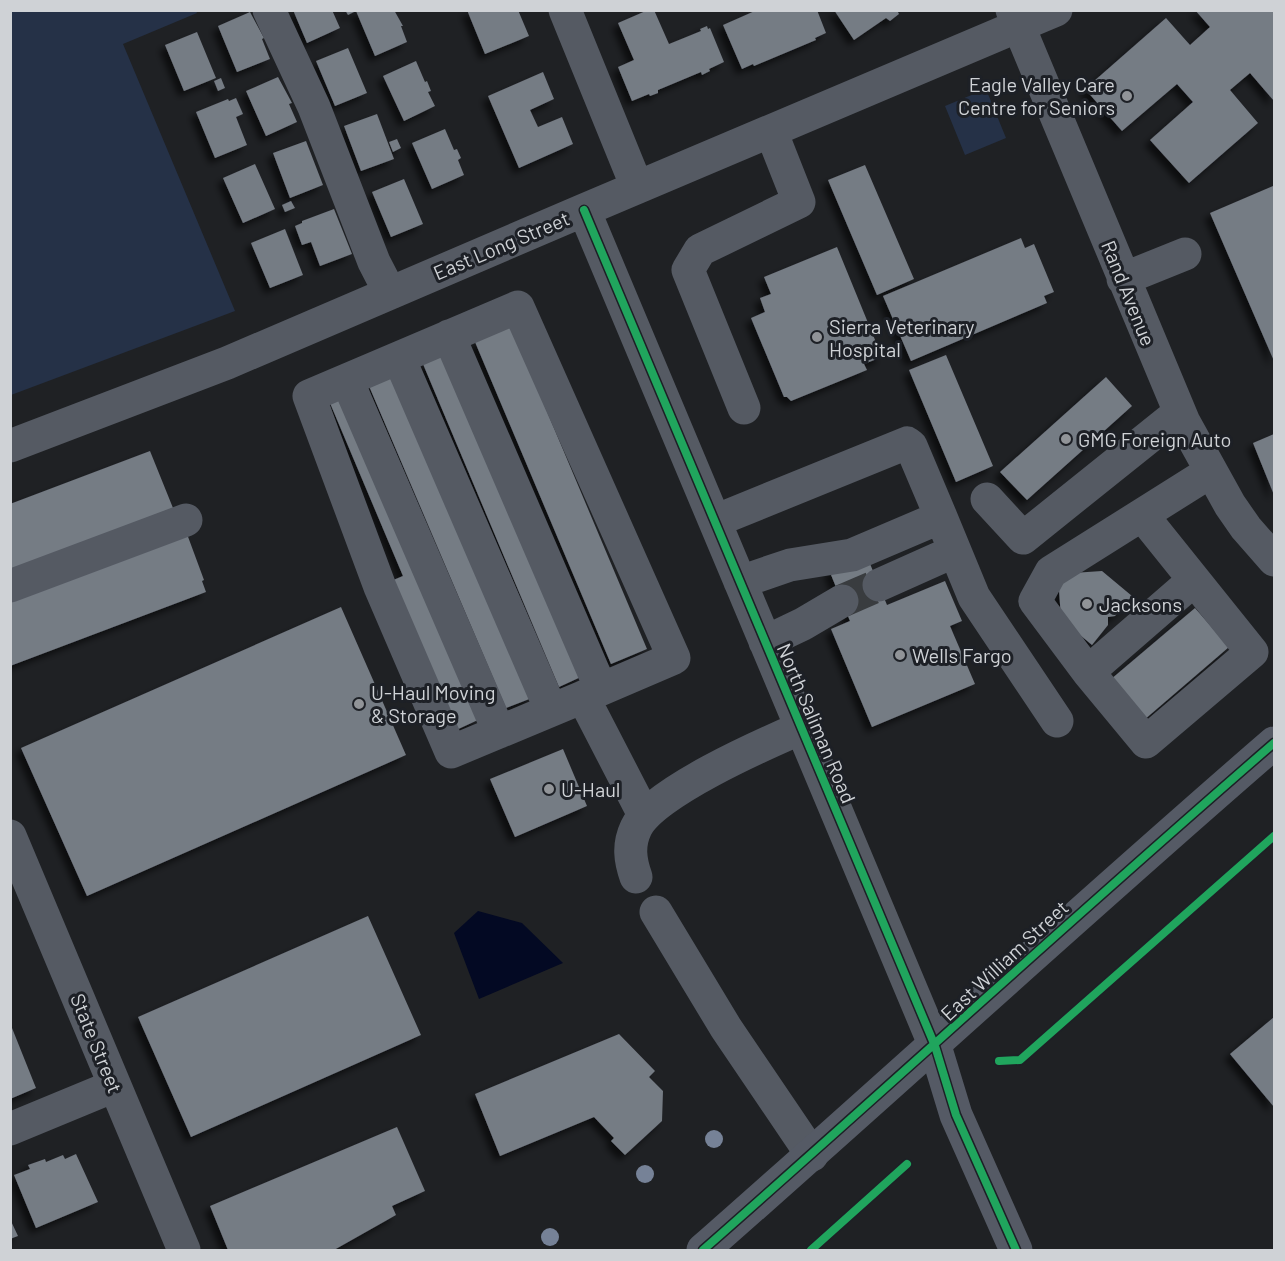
<svg xmlns="http://www.w3.org/2000/svg" width="1285" height="1261" viewBox="0 0 1285 1261" font-family="Barlow,sans-serif">
  <defs>
    <filter id="shadow"><feDropShadow dx="-5.5" dy="5.5" stdDeviation="3" flood-color="#0009"/></filter>
  </defs>
  <rect width="100%" height="100%" fill="#1f2124"/>
  <path fill="#253147" d="M11,10l185,1 1,2 -74,31 112,267 -224,84z
    M986,89l20,49 -41,17 -20,-49z"/>
  <path fill="#030923" d="M478,911l44,12 41,40 -84,36 -25,-66z"/>
  <path fill="#757b84" filter="url(#shadow)" d="M293,10h39l8,18 -33,15z
    M345,10h49l9,16h-2l6,16 -32,14 -19,-45 -8,4z
    M467,10h51l11,26 -44,18z
    M648,10h6l15,34 32,-13 -1,-2 7,-3 1,3 2,-1 14,34 -15,7 1,2 -8,4 -1,-3 -43,18v3l-8,3 -1,-2 -17,7 -14,-34 16,-7 -16,-37z
    M757,10h60l9,23 -11,5 1,2 -62,26 -1,-2 -11,5 -19,-44z
    M834,10h63l2,4 -9,7 -4,-3 -32,22z
    M1195,10h77l2,3v88l-24,-28 -20,17 28,33 -69,60 -39,-43 43,-38 -16,-18 -55,47 -37,-42 81,-71 24,27 20,-18z
    M250,12l14,26 -2,1 8,20 -33,13 -19,-46z
    M197,32l19,46 -32,13 -19,-46z
    M348,48l19,45 -32,13 -19,-45z
    M416,61l9,21 2,-1 4,10 -3,1 7,14 -31,15 -21,-45z
    M543,72l11,27 -24,11 8,17 24,-10 11,27 -54,24 -31,-72z
    M278,77l14,26 -3,1 8,18 -31,14 -20,-45z
    M221,78l4,10 -7,3 -4,-10z
    M236,98l7,16 -7,3 11,28 -32,13 -19,-46 32,-13 1,2z
    M377,114l17,45 -33,12 -17,-45z
    M445,129l9,21 3,-1 4,9 -3,2 6,15 -32,14 -20,-46z
    M397,139l4,9 -8,4 -4,-10z
    M306,141l17,44 -33,13 -17,-45z
    M255,164l20,45 -32,14 -20,-45z
    M865,165l49,114 -37,16 -49,-115z
    M404,179l19,45 -32,13 -19,-45z
    M1273,186l1,4v171l-64,-148z
    M291,201l4,7 -10,4 -3,-7z
    M334,209l18,45 -32,12 -9,-24 -9,3 -7,-19 7,-3v-2z
    M285,229l18,46 -33,13 -19,-45z
    M1021,238l4,10 9,-4 20,48 -10,4 3,7 -136,58 -28,-65z
    M837,247l45,110 -18,7 3,6 -76,31 -4,-4h-3l-33,-79 14,-6 -5,-14 11,-4 -7,-17z
    M511,326l136,323 -36,15 -136,-322z
    M447,353l136,323 -24,11 -136,-323z
    M946,355l47,111 -37,16 -47,-112z
    M394,375l138,323 -26,10 -137,-322z
    M1106,377l26,29 -105,94 -27,-28z
    M342,398l136,322 -24,11 -63,-150 12,-5 -73,-173z
    M1274,434v61l-21,-52z
    M150,451l23,57 -163,62v-66z
    M187,534l17,46 -2,1 4,11 -196,74v-66z
    M866,554l21,51 58,-24 17,40 -12,5 25,58 -103,43 -41,-98 19,-8 -21,-51z
    M1102,571l30,25 -17,20 -7,1v8l-16,20 -31,-26 -3,-45z
    M341,607l65,148 -319,141 -66,-148z
    M1195,608l34,39 -85,73 -34,-40z
    M563,749l24,57 -72,31 -25,-58z
    M368,916l53,119 -230,102 -53,-120z
    M1274,1017v90l-44,-53z
    M12,1028l24,60 -26,11v-70z
    M619,1034l36,37 -6,6 14,14 -1,30 -37,34 -14,-14 3,-3 -20,-21 -94,39 -25,-62z
    M397,1127l28,64 -33,15 4,9 -62,35h-106l-18,-44z
    M76,1154l22,48 -62,26 -22,-53 16,-6 -2,-4 17,-6 1,3 17,-7 2,4z
    M10,1219l8,17 -8,3z"/>
  <g fill="none" stroke-linecap="round" stroke-linejoin="round">
    <path stroke="#393c3f" stroke-width="33" stroke-dasharray="33 16" stroke-linecap="butt" d="M842,601l37,-16"/>
    <path stroke="#555a63" stroke-width="33" d="M269,10l45,97 60,155 16,31
      M565,10l72,177
      M1012,10l172,412 46,83 16,23 28,32
      M584,210l351,836
      M1123,279l62,-25
      M449,336l152,353
      M399,358l152,352
      M347,380l152,352
      M744,408l-56,-138 12,-20 99,-48 -28,-71
      M10,446l217,-83 357,-153 472,-200
      M987,499l36,39 156,-125
      M1142,515l110,137 -106,90 -58,-70 -53,-71 16,-29 159,-100
      M715,521l192,-78 4,3 30,71
      M740,582l50,-17 62,-10 89,-38 33,80 83,124
      M879,585l76,-34
      M10,586l176,-66
      M765,642l38,-18 39,-23
      M1088,672l106,-92
      M583,697l-132,55 -71,-165 -71,-191 209,-89 156,351 -91,39 61,118
      M10,836l174,414
      M636,877c-6,-17 -8,-32 0,-49 16,-35 128,-84 165,-100
      M656,912l70,116 86,127
      M10,1129l104,-43"/>
    <path stroke="#555a65" stroke-width="33" d="M935,1046l21,69 60,135
      M703,1250c191,-168 379,-341 571,-507"/>
    <defs>
      <path id="cycleway" d="M584,210l351,836 21,69 60,135
        M999,1061l21,-1 254,-224
        M703,1250c191,-168 379,-341 571,-507
        M811,1250l96,-86"/>
    </defs>
    <use href="#cycleway" stroke="#1d2026" stroke-width="11"/>
    <use href="#cycleway" stroke="#20a55d" stroke-width="8"/>
  </g>
  <g fill="#768297">
    <circle cx="714" cy="1139" r="9"/>
    <circle cx="645" cy="1174" r="9"/>
    <circle cx="550" cy="1237" r="9"/>
  </g>
  <g fill="#919498" stroke="#1d2026" stroke-width="2">
    <circle cx="1127" cy="96" r="6"/>
    <circle cx="817" cy="337" r="6"/>
    <circle cx="1066" cy="439" r="6"/>
    <circle cx="1087" cy="604" r="6"/>
    <circle cx="900" cy="655" r="6"/>
    <circle cx="359" cy="704" r="6"/>
    <circle cx="549" cy="789" r="6"/>
  </g>
  <g text-anchor="middle" dominant-baseline="central" stroke-width="6" stroke-linejoin="round" paint-order="stroke">
    <g font-size="20" fill="#cfd2d6" stroke="#1d2026" text-anchor="start">
      <text x="1115" y="84" text-anchor="end">Eagle Valley Care<tspan x="1115" dy="23">Centre for Seniors</tspan></text>
      <text x="829" y="326">Sierra Veterinary<tspan x="829" dy="23">Hospital</tspan></text>
      <text x="1078" y="439">GMG Foreign Auto</text>
      <text x="1099" y="604">Jacksons</text>
      <text x="912" y="655">Wells Fargo</text>
      <text x="371" y="692">U-Haul Moving<tspan x="371" dy="23">&amp; Storage</tspan></text>
      <text x="561" y="789">U-Haul</text>
    </g>
    <g font-size="20" fill="#cfd2d6" stroke="#1d2026">
      <text transform="translate(501 245) rotate(-23)">East Long Street</text>
      <text transform="translate(1129 293) rotate(68)">Rand Avenue</text>
      <text transform="translate(817 723) rotate(67)">North Saliman Road</text>
      <text transform="translate(1004 960) rotate(-43)">East William Street</text>
      <text transform="translate(97 1043) rotate(68)">State Street</text>
    </g>
  </g>
  <rect width="1285" height="1261" fill="none" stroke="#cfd2d6" stroke-width="24"/>
</svg>
